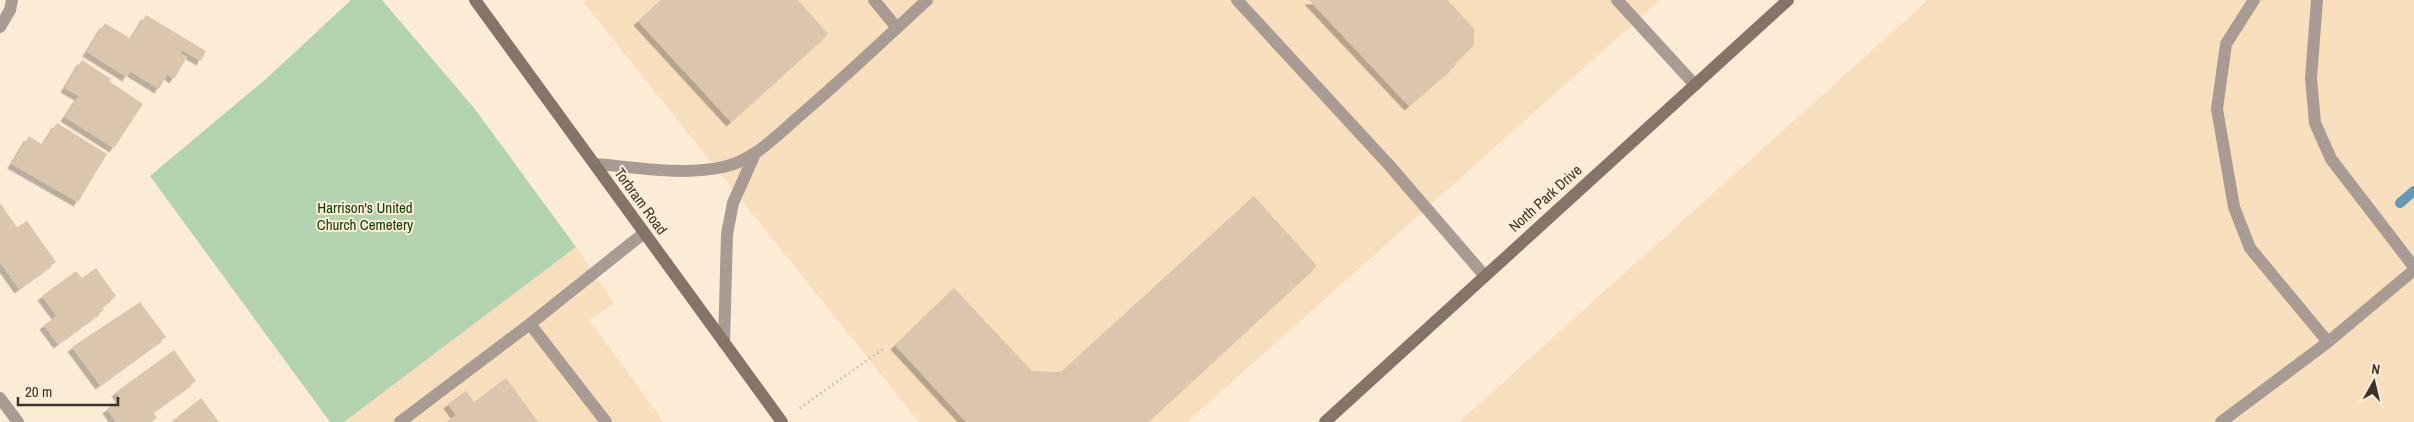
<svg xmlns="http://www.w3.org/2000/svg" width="2414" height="422" viewBox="0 0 2414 422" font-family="'Archivo Narrow',sans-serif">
  <defs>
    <filter id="shadow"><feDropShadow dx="-4.5" dy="4.5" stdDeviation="0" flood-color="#0004"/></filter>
  </defs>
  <rect width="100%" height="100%" fill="#fcecd6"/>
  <path fill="#f7debd" d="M588,0h1072l-473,422h-268l-335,-419z
    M1928,0h486v422h-955z
    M576,247l38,57 -25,16 75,102h-320z"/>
  <path fill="#b3d2af" d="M351,0h31l92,108 102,139 -232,175h-14l-180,-246 116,-97z"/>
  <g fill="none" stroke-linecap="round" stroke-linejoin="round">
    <path stroke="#6698b8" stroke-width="10" d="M2400,203l14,-12"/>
  </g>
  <path fill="#dac6ac" filter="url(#shadow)" d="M661,0h137l30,34 -97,88 -93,-101z
    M1309,0h139l26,29v16l-20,19 1,2 -46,40z
    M146,15l60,36 -5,10 -19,-11 -2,3 7,4 -13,22 -7,-5 -8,15 -29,-18 -3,6 -40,-25 18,-29 26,16z
    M82,60l29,19 -2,2 34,23 -29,44 -49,-31 14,-21 -14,-8z
    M57,123l50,31 -29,48 -66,-38 17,-28 14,9z
    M1254,196l63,70 -169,156h-182l-71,-77 59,-57 78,83 29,1z
    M0,203l17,24 10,-6 29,41 -37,27 -19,-27z
    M96,268l20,28 -14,11 2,3 -46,34 -14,-19 13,-9 -15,-20 34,-25 6,7z
    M140,302l26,35 -66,48 -28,-38z
    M174,350l22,31 -43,31 4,6 -6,4h-35l-9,-13 14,-10 -5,-7z
    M506,378l32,44h-92l10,-7 -8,-11 18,-13 8,11z
    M201,398l18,24h-48z"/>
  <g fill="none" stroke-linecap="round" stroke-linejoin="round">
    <path stroke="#bbad9c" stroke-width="3" stroke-dasharray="1 4" stroke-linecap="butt" d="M800,408l83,-59"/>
    <path stroke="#a89b94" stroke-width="12" d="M874,0l23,28
      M1237,0l152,165 95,110
      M1617,0l78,85
      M2254,0l-28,44 -9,65 17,98 16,41 78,94
      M2317,0l-6,78 4,45 16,36 83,108
      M595,164c41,3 87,12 128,3 33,-7 56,-34 81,-55 42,-36 82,-74 123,-112
      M530,324l76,98
      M724,343l3,-109 6,-31 21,-47
      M400,422l130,-98 114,-91
      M2221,422l107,-80 86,-72"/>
    <path stroke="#a89b94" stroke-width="12" d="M0,27l10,-17 2,-10
      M0,398l18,24"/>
    <path stroke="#867469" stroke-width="12" d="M475,0l307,422
      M1325,422l463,-422"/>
  </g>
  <g text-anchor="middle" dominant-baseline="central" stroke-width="4" stroke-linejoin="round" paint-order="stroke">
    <g font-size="15" fill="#3c342a" stroke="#fcecd6">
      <text transform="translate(1545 198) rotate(-42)">North Park Drive</text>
      <text transform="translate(641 201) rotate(54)">Torbram Road</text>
    </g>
    <g font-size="15" fill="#093d03" stroke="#fcecd6">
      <text x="365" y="207">Harrison's United<tspan x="365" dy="17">Church Cemetery</tspan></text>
    </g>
  </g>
  <g transform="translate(2374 382) rotate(8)" stroke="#fcecd6" stroke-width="4" paint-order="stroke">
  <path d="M0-4L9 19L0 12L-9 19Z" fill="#3c342a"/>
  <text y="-8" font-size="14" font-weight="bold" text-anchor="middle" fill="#3c342a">N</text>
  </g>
  <path d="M18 397v8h100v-8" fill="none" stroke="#3c342a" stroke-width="2.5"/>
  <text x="25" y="397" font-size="15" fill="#3c342a" stroke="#fcecd6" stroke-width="4" paint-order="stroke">20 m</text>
</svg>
